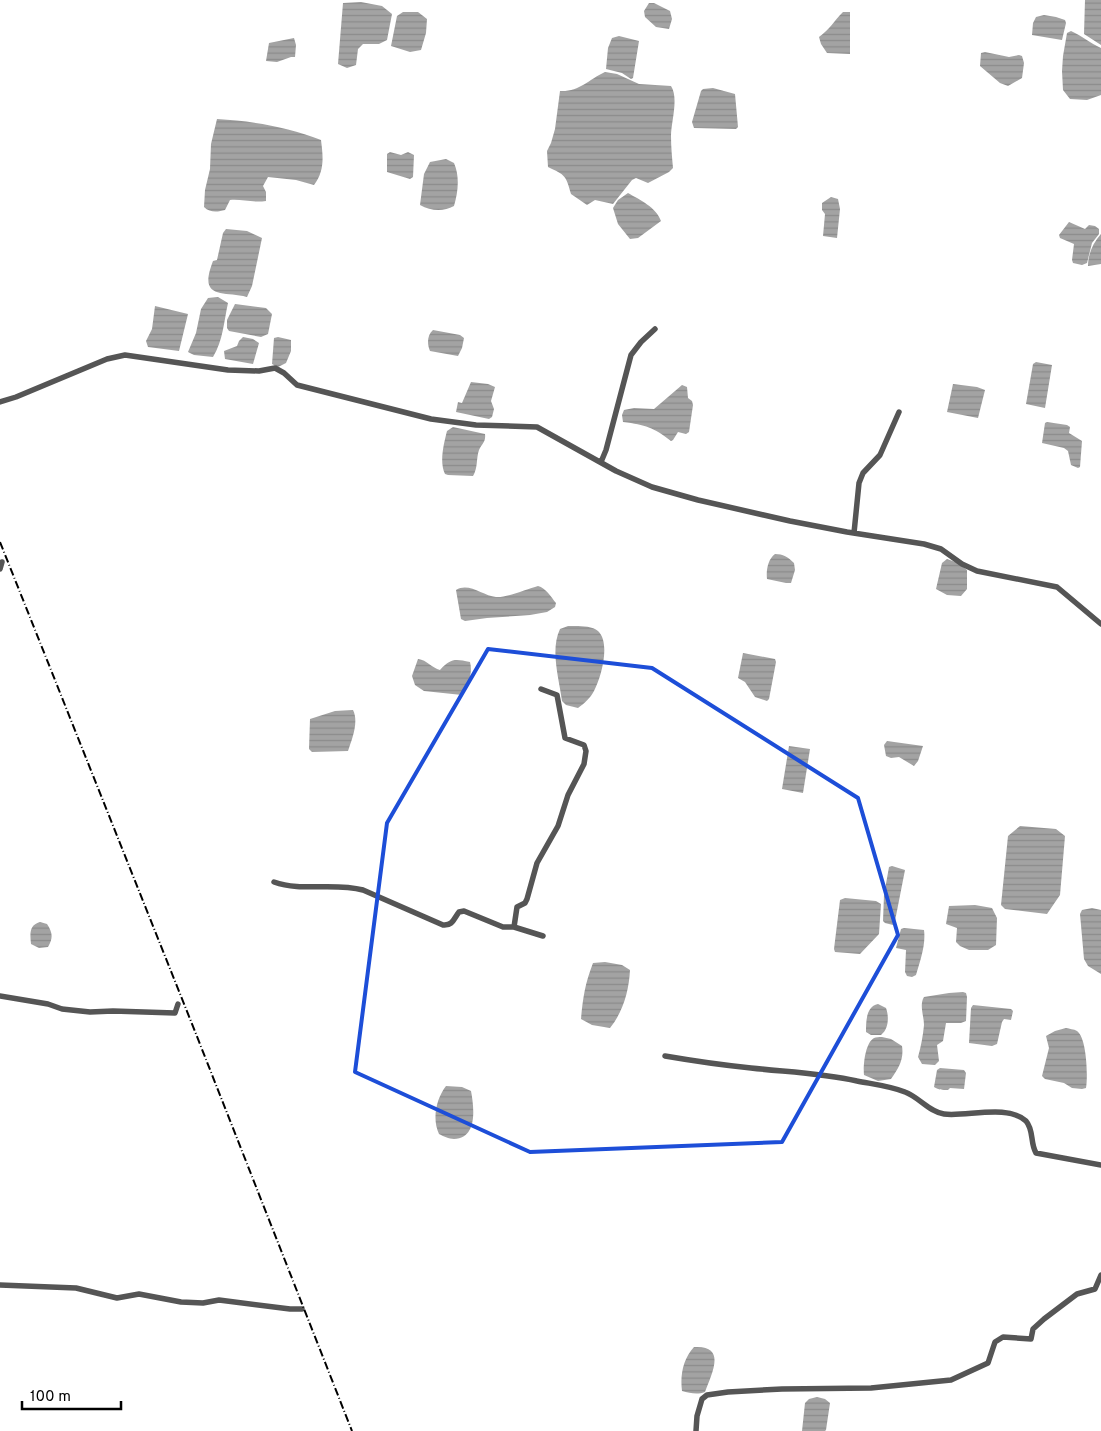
<svg xmlns="http://www.w3.org/2000/svg" width="1101" height="1431" viewBox="0 0 1101 1431" font-family="Overpass,sans-serif">
  <defs>
    <pattern id="water-rules" width="6" height="5" patternUnits="userSpaceOnUse" patternTransform="scale(1.25)"><rect width="6" height="5" fill="#a3a3a3"/><path d="M0 2.5h6" fill="none" stroke="#8b8b8b"/></pattern>
  </defs>
  <rect width="100%" height="100%" fill="#fff"/>
  <path fill="url(#water-rules)" d="M1085,0h16v45l-17,-11z
    M361,2l21,4 10,8 -5,26 -8,4h-16l-5,5 -2,16 -9,3 -9,-4 5,-61z
    M649,3h5l16,8 2,8 -3,10 -13,-2 -11,-10 -1,-6z
    M403,12h15l9,7 -1,14 -5,17 -11,2 -19,-6 6,-30z
    M843,12h7v42l-23,-1 -6,-9 -2,-7c11,-8 15,-16 24,-25z
    M1044,15l12,2 9,3 1,3 -4,17 -30,-5 1,-12 3,-6z
    M1071,31c11,5 19,12 30,17v47l-14,5 -17,-1 -7,-9 -1,-19 1,-15 4,-23z
    M619,36l20,5 -6,37 -2,1 -9,-6 -16,-4 2,-21 4,-10z
    M294,38l2,7 -1,12h-4l-14,5 -11,-1 3,-18z
    M985,52l24,5 10,-2 3,1 2,7 -2,15 -14,8 -8,-3 -20,-17 1,-13z
    M605,72l12,2 22,10 32,2c8,12 0,36 0,50 0,11 1,21 2,32l-4,4 -21,11 -12,-5 -4,2 -19,24 -18,-4 -8,5 -16,-11c-5,-19 -6,-19 -23,-27l-1,-16 4,-8 4,-14 5,-38c19,1 28,-11 45,-19z
    M713,88l22,6 3,33 -2,2 -42,-1 -2,-6 9,-31 2,-2z
    M217,119c36,2 71,8 104,21 2,16 4,31 -7,45l-18,-5 -28,-3 -5,9 3,6v9c-13,2 -24,-2 -36,-1l-5,10c-7,2 -15,3 -21,-3l1,-17 5,-21 1,-25z
    M390,152l11,3 7,-3 6,3 -1,22 -3,2 -23,-7v-18z
    M446,159l8,4c6,14 4,29 0,43 -11,6 -23,5 -34,-1l4,-31 6,-12z
    M628,193c12,7 28,14 33,28l-23,17 -8,1 -12,-15 -5,-16 5,-8z
    M831,197l7,2 2,10 -3,29 -14,-2 2,-22 -3,-4v-7z
    M1069,222l16,7 4,-4 6,1 4,3v5l-7,9 -5,20 -5,2 -9,-2 -1,-3 2,-16 -14,-6 -1,-3z
    M226,229l21,2 15,7 -10,48 -5,11c-25,-6 -49,3 -34,-36l4,-1 6,-27z
    M1101,234v30l-13,2c0,-12 5,-23 13,-32z
    M218,297l10,6c-4,18 -5,38 -15,54l-19,-2 -6,-3 8,-19 5,-24 7,-11z
    M235,304l31,4 6,6 -4,20 -7,3 -32,-6 -2,-3v-8z
    M155,306l33,8 -9,37 -31,-4 -2,-6 6,-12z
    M433,330l27,5 4,3 -2,10 -4,8 -28,-5c-3,-7 -3,-16 3,-21z
    M243,337l10,2 6,4 -6,21 -28,-5 -1,-8 13,-5 2,-5z
    M278,337l13,3v11l-5,12 -8,4 -6,-3 2,-26z
    M1036,362l16,3 -7,43 -19,-4 7,-40z
    M471,382l17,2 7,3 -4,14 3,8 -2,8 -3,2 -33,-7 2,-10 4,1z
    M953,384l24,3 8,3 -7,28 -31,-6z
    M682,385l5,2 1,11 4,3 1,4 -4,27 -3,2 -8,-2 -5,8 -2,1c-18,-14 -25,-16 -48,-19l-1,-7 2,-5 10,-2 20,1z
    M1047,422l20,3 3,2 -1,6 13,8 -2,26 -2,1 -7,-3 -3,-14 -4,-3 -22,-5 3,-20z
    M453,427l32,7c1,8 -3,10 -6,16 -3,9 -1,18 -6,26l-25,-1 -3,-1c-6,-12 -1,-31 2,-43z
    M775,554c8,0 13,3 19,9l1,7 -4,13h-5l-19,-4c-1,-9 1,-20 8,-25z
    M947,559l11,4 9,7v19l-6,7 -14,-1 -11,-6 6,-26z
    M538,586c8,2 13,11 18,17l-1,4 -8,5 -17,3 -43,3 -22,3 -4,-2 -5,-29c13,-8 27,6 40,7 10,1 31,-8 42,-11z
    M568,626c8,0 23,-1 30,5 13,12 3,47 -4,60 -3,6 -10,13 -16,17l-12,-3 -4,-4c-3,-23 -12,-51 -2,-72z
    M743,653l32,6 1,3 -7,37 -2,2 -12,-4 -10,-15 -7,-4z
    M418,659c9,1 14,9 22,11 11,-12 15,-11 30,-8 3,11 -2,24 -8,33l-38,-4 -9,-6 -3,-9z
    M353,710c6,12 -1,29 -5,41l-36,1 -3,-3 1,-30 25,-8z
    M887,741l36,5 -5,15 -4,5 -15,-9 -8,1 -5,-2 -2,-11z
    M789,746l21,3 -7,44 -21,-4z
    M1020,826l36,3 9,7 -5,59 -13,19 -42,-5 -4,-4 7,-69z
    M892,866l13,4 -10,51 -2,4 -8,-2 -2,-2 1,-26 5,-28z
    M845,898l31,3 5,3 -2,30 -19,20 -25,-2 -1,-3 6,-49z
    M975,905l17,3 5,10 -1,27 -8,5h-19l-9,-4 -4,-4 1,-14 -11,-4 3,-18z
    M1092,908l9,2v64l-13,-8 -4,-7 -4,-45 2,-4z
    M40,922l7,2c6,9 6,14 1,23l-9,1 -8,-4c-1,-10 -2,-19 9,-22z
    M904,928l20,2c2,15 -4,31 -8,45l-4,2 -5,-1 -2,-4 1,-22 -10,-2 5,-19z
    M605,962l17,3 8,5c-1,21 -7,42 -20,58l-18,-3 -11,-6c2,-22 4,-35 12,-56z
    M963,992l3,1 1,4 -1,24 -5,2h-15l-3,18 -6,4 2,16 -4,4 -13,-1 -4,-7c3,-11 5,-21 6,-32 0,-9 -5,-20 0,-28l25,-4z
    M878,1004l8,4c3,8 3,21 -5,27h-10l-5,-3c0,-10 0,-26 12,-28z
    M973,1005l38,4 2,2 -2,9 -7,-1 -2,3 -5,22 -5,2 -23,-3 2,-35z
    M1066,1028c3,1 8,1 11,3 10,7 11,46 9,57l-4,1 -10,-1 -8,-5 -19,-4 -3,-3 7,-28 -3,-12 9,-5z
    M882,1037l9,2 11,7c2,13 -3,22 -11,33l-13,2 -14,-6c-1,-9 1,-32 10,-37 2,-1 5,-1 8,-1z
    M940,1068l24,2 2,3 -2,16 -14,-1 -2,2c-6,0 -9,0 -14,-3l3,-17z
    M446,1086l16,1 9,4c3,16 7,47 -17,48 -5,0 -11,-3 -15,-5 -7,-15 -3,-35 7,-48z
    M694,1347c33,-2 18,26 11,45 -8,3 -15,1 -23,-1 -2,-16 1,-32 12,-44z
    M817,1397l8,2 5,4 -4,27 -1,1h-23l3,-28 4,-4z"/>
  <g fill="none" stroke-linecap="round" stroke-linejoin="round">
    <path stroke="#555" stroke-width="5.5" d="M0,402l16,-5 91,-38 18,-4 103,15 31,1 16,-3 9,5 13,12 134,34 45,6 61,2 79,44 36,16 46,13 92,21 57,11 77,12 17,5 21,15 15,7 80,16 44,37
      M601,462l5,-12 25,-95 10,-13 14,-13
      M854,533l5,-50 4,-10 17,-18 19,-43
      M0,569l2,-7
      M274,882c28,10 60,0 89,8l80,35c10,1 11,-7 16,-13l5,-1 39,16h11l29,9
      M514,927l3,-20 8,-4 2,-4 10,-36 21,-37 10,-31 16,-31 2,-13 -2,-6 -19,-7 -8,-43 -16,-6
      M0,996l48,8 14,5 28,3 23,-1 62,2 3,-9
      M665,1056c29,5 57,9 86,12 36,4 71,5 106,13 15,3 33,5 48,11 14,5 24,20 39,22 22,3 64,-10 82,7 8,9 4,22 10,32l65,12
      M0,1285l76,3 41,10 22,-4 42,8 22,1 16,-3 71,9h12
      M696,1431l1,-15 5,-17 5,-4 21,-3 54,-3 89,-1 80,-8 37,-17 7,-21 8,-5 28,2 2,-10 11,-10 33,-25 18,-5 6,-14"/>
    <path stroke="#000" stroke-width="2" stroke-dasharray="8 2.5 1 2.5" stroke-linecap="butt" d="M0,542l196,492 156,397"/>
  </g>
  <path fill="none" stroke="#1d4ed8" stroke-width="4" stroke-linejoin="round" d="M488,649l164,19 206,130 40,137 -116,207 -252,10 -175,-80 32,-249z"/>
  <path d="M22 1401v8h99v-8" fill="none" stroke="#000000" stroke-width="2.5"/>
  <text x="30" y="1401" font-size="15" fill="#000000" stroke="#ffffff" stroke-width="4" paint-order="stroke">100 m</text>
</svg>
